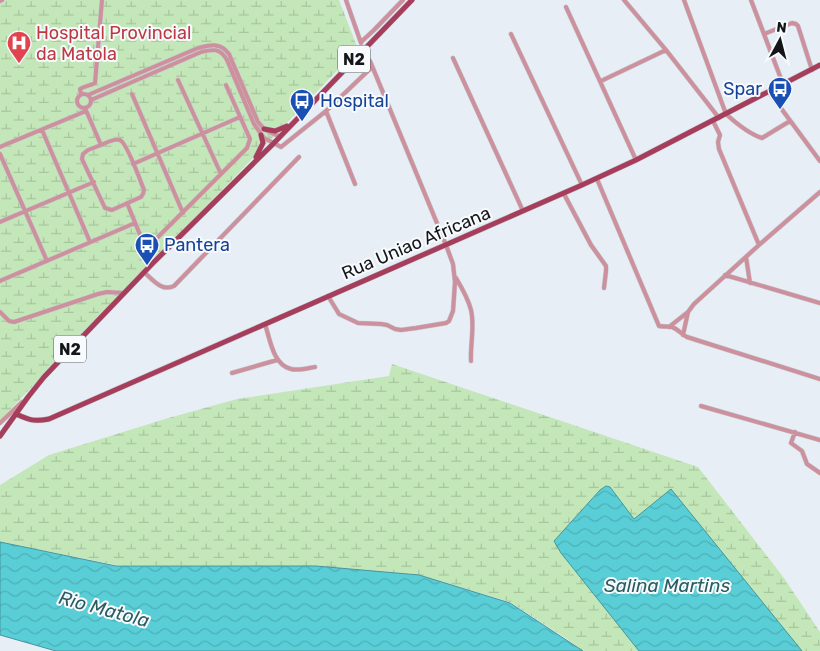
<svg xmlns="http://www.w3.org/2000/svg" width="820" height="651" viewBox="0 0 820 651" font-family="Rubik,sans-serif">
  <defs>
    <pattern id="wetland-marsh" width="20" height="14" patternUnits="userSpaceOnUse" patternTransform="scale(1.25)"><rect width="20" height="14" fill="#c3e7b8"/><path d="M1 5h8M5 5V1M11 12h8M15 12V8" fill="none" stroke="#a7c59d"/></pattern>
    <pattern id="water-waves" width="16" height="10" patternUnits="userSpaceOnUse" patternTransform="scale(1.25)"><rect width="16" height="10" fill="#59ced6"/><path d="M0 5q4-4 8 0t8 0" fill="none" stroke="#4db0b7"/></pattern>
  </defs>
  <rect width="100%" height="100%" fill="#e7eef6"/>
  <path fill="url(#wetland-marsh)" d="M0,0h339l19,49 -358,371z
    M392,364l306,103 86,111 36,54v19h-237l-16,-12 -57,-37 -91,-27 -103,-9 -200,-1 -116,-23v-57l49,-30 116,-36 72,-20 152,-23z"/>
  <path fill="url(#water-waves)" stroke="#44969d" d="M606,486l4,1 24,32 37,-30 131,162h-163l-78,-98 -7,-12 46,-51z
    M0,542l116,24h200l103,9 91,28 73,48h-527l-56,-16z"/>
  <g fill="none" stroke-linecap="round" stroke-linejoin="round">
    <defs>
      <path id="minor" d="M346,0l15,43
        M624,0l42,50 53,68
        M684,0l42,114c11,10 23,20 36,24l28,-17
        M751,0l32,84
        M0,1l2,-1
        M566,7l70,153
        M511,34l71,151
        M764,34l28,-11 4,1 2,2 14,44
        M361,42l13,-12 29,-30
        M453,58l70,153
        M178,80l43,94
        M601,81l65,-31
        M769,92l51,69
        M77 101a7 7 0 1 1 14 0a7 7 0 1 1-14 0Z
        M81,94l-1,-5c4,-3 10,-3 15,-6l7,-83
        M132,94l51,119
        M88,95l110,-47c13,-3 22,-6 31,6l29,68c6,8 12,11 21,14
        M91,100l110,-48c13,-3 19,-4 26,8l27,64 10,14 17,9 45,-36 46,-44
        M85,108l16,37 -13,5 -5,4 -1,5 23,49 7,2 29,-13 2,-3 1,-4c-3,-8 -18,-48 -24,-50 -6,-2 -14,3 -19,5
        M326,111l29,73
        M713,121l7,14 -2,7 1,7 40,96
        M42,130l48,112
        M0,147l86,-36
        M0,154l47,107
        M133,164l107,-47
        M597,179l62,147c5,1 9,0 13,1 6,2 9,7 15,10l133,42
        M564,194l27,51 15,21v5l-2,17
        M127,203l25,61
        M0,222l94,-40
        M146,249l101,-101 3,-9 -24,-54
        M746,257l4,26
        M144,272c9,8 18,20 30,14l125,-129
        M725,275l95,28
        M456,278c6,10 12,20 15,32 4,17 -1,35 0,51
        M0,281l135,-58
        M328,296l11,18 19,9 23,1 6,1 8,4 6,1 15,-2 30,-5 3,-2 4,-10 2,-29 -2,-18 -7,-19 -76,-184 -10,-8
        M0,312l9,9 5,1 84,-28 9,-2 17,1
        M265,324c5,15 8,41 26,45 7,2 17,-1 24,-2
        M669,327l19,-15
        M683,335l5,-23 6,-8 65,-59 61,-53
        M232,373l45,-13
        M701,406l119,34
        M0,423l22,-21
        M795,432l-4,11 11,8 5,13 13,9"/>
      <path id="major" d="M264,129l11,2 12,-5
        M256,157l7,-14 -2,-8
        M16,414c13,6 18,8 33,5l533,-234 54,-25 184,-95
        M0,436l28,-39 16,-20 19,-20 89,-93 121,-120 139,-144"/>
    </defs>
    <use href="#minor" stroke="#c5cbd2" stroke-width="5"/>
    <use href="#major" stroke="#c5cbd2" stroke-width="6"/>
    <use href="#minor" stroke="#cd919d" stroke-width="4"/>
    <use href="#major" stroke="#a63d5b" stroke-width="5"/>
  </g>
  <defs>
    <symbol id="hospital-pin" viewBox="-11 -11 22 30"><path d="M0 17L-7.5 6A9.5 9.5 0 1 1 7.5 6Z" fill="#e0444e" stroke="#f8fbfe"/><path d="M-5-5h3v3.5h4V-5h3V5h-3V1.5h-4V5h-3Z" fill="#fff"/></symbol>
    <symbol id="bus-pin" viewBox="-11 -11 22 30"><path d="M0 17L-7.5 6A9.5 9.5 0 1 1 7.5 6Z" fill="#1a4fb4" stroke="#f8fbfe"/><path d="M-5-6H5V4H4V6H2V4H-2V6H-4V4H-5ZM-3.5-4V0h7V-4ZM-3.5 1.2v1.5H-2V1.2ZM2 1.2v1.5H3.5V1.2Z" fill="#fff"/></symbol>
  </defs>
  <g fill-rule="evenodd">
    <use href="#hospital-pin" x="5" y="29" width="28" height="38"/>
    <use href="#bus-pin" x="766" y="75" width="28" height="38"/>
    <use href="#bus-pin" x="288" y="87" width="28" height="38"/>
    <use href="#bus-pin" x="133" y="231" width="28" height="38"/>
  </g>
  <g text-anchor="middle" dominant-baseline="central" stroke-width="4" stroke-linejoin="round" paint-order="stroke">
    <g fill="#f8fbfe" stroke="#585a5d" stroke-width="1">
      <rect x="338" y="45.5" width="32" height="27" rx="4"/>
      <rect x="54" y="335.5" width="32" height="27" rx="4"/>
    </g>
    <g font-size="16" font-weight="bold" fill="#131518">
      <text x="354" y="59">N2</text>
      <text x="70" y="349">N2</text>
    </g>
    <g font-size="18" fill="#be3a42" stroke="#f8fbfe" text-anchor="start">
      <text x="36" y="33">Hospital Provincial<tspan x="36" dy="21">da Matola</tspan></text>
    </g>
    <g font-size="18" fill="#164399" stroke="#f8fbfe" text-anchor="start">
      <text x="762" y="89" text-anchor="end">Spar</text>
      <text x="320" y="101">Hospital</text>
      <text x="164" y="245">Pantera</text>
    </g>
    <g font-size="18" fill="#131518" stroke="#f8fbfe">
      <text transform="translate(416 243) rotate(-23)">Rua Uniao Africana</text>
    </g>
    <g font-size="19" font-style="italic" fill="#2b5d60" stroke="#f8fbfe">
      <text x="667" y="585">Salina Martins</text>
      <text transform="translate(104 609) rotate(15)">Rio Matola</text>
    </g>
  </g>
  <g transform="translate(780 40) rotate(7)" stroke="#f8fbfe" stroke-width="4" paint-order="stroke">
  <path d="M0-4L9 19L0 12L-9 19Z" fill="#131518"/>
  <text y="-8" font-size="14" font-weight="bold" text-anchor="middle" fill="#131518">N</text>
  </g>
</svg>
